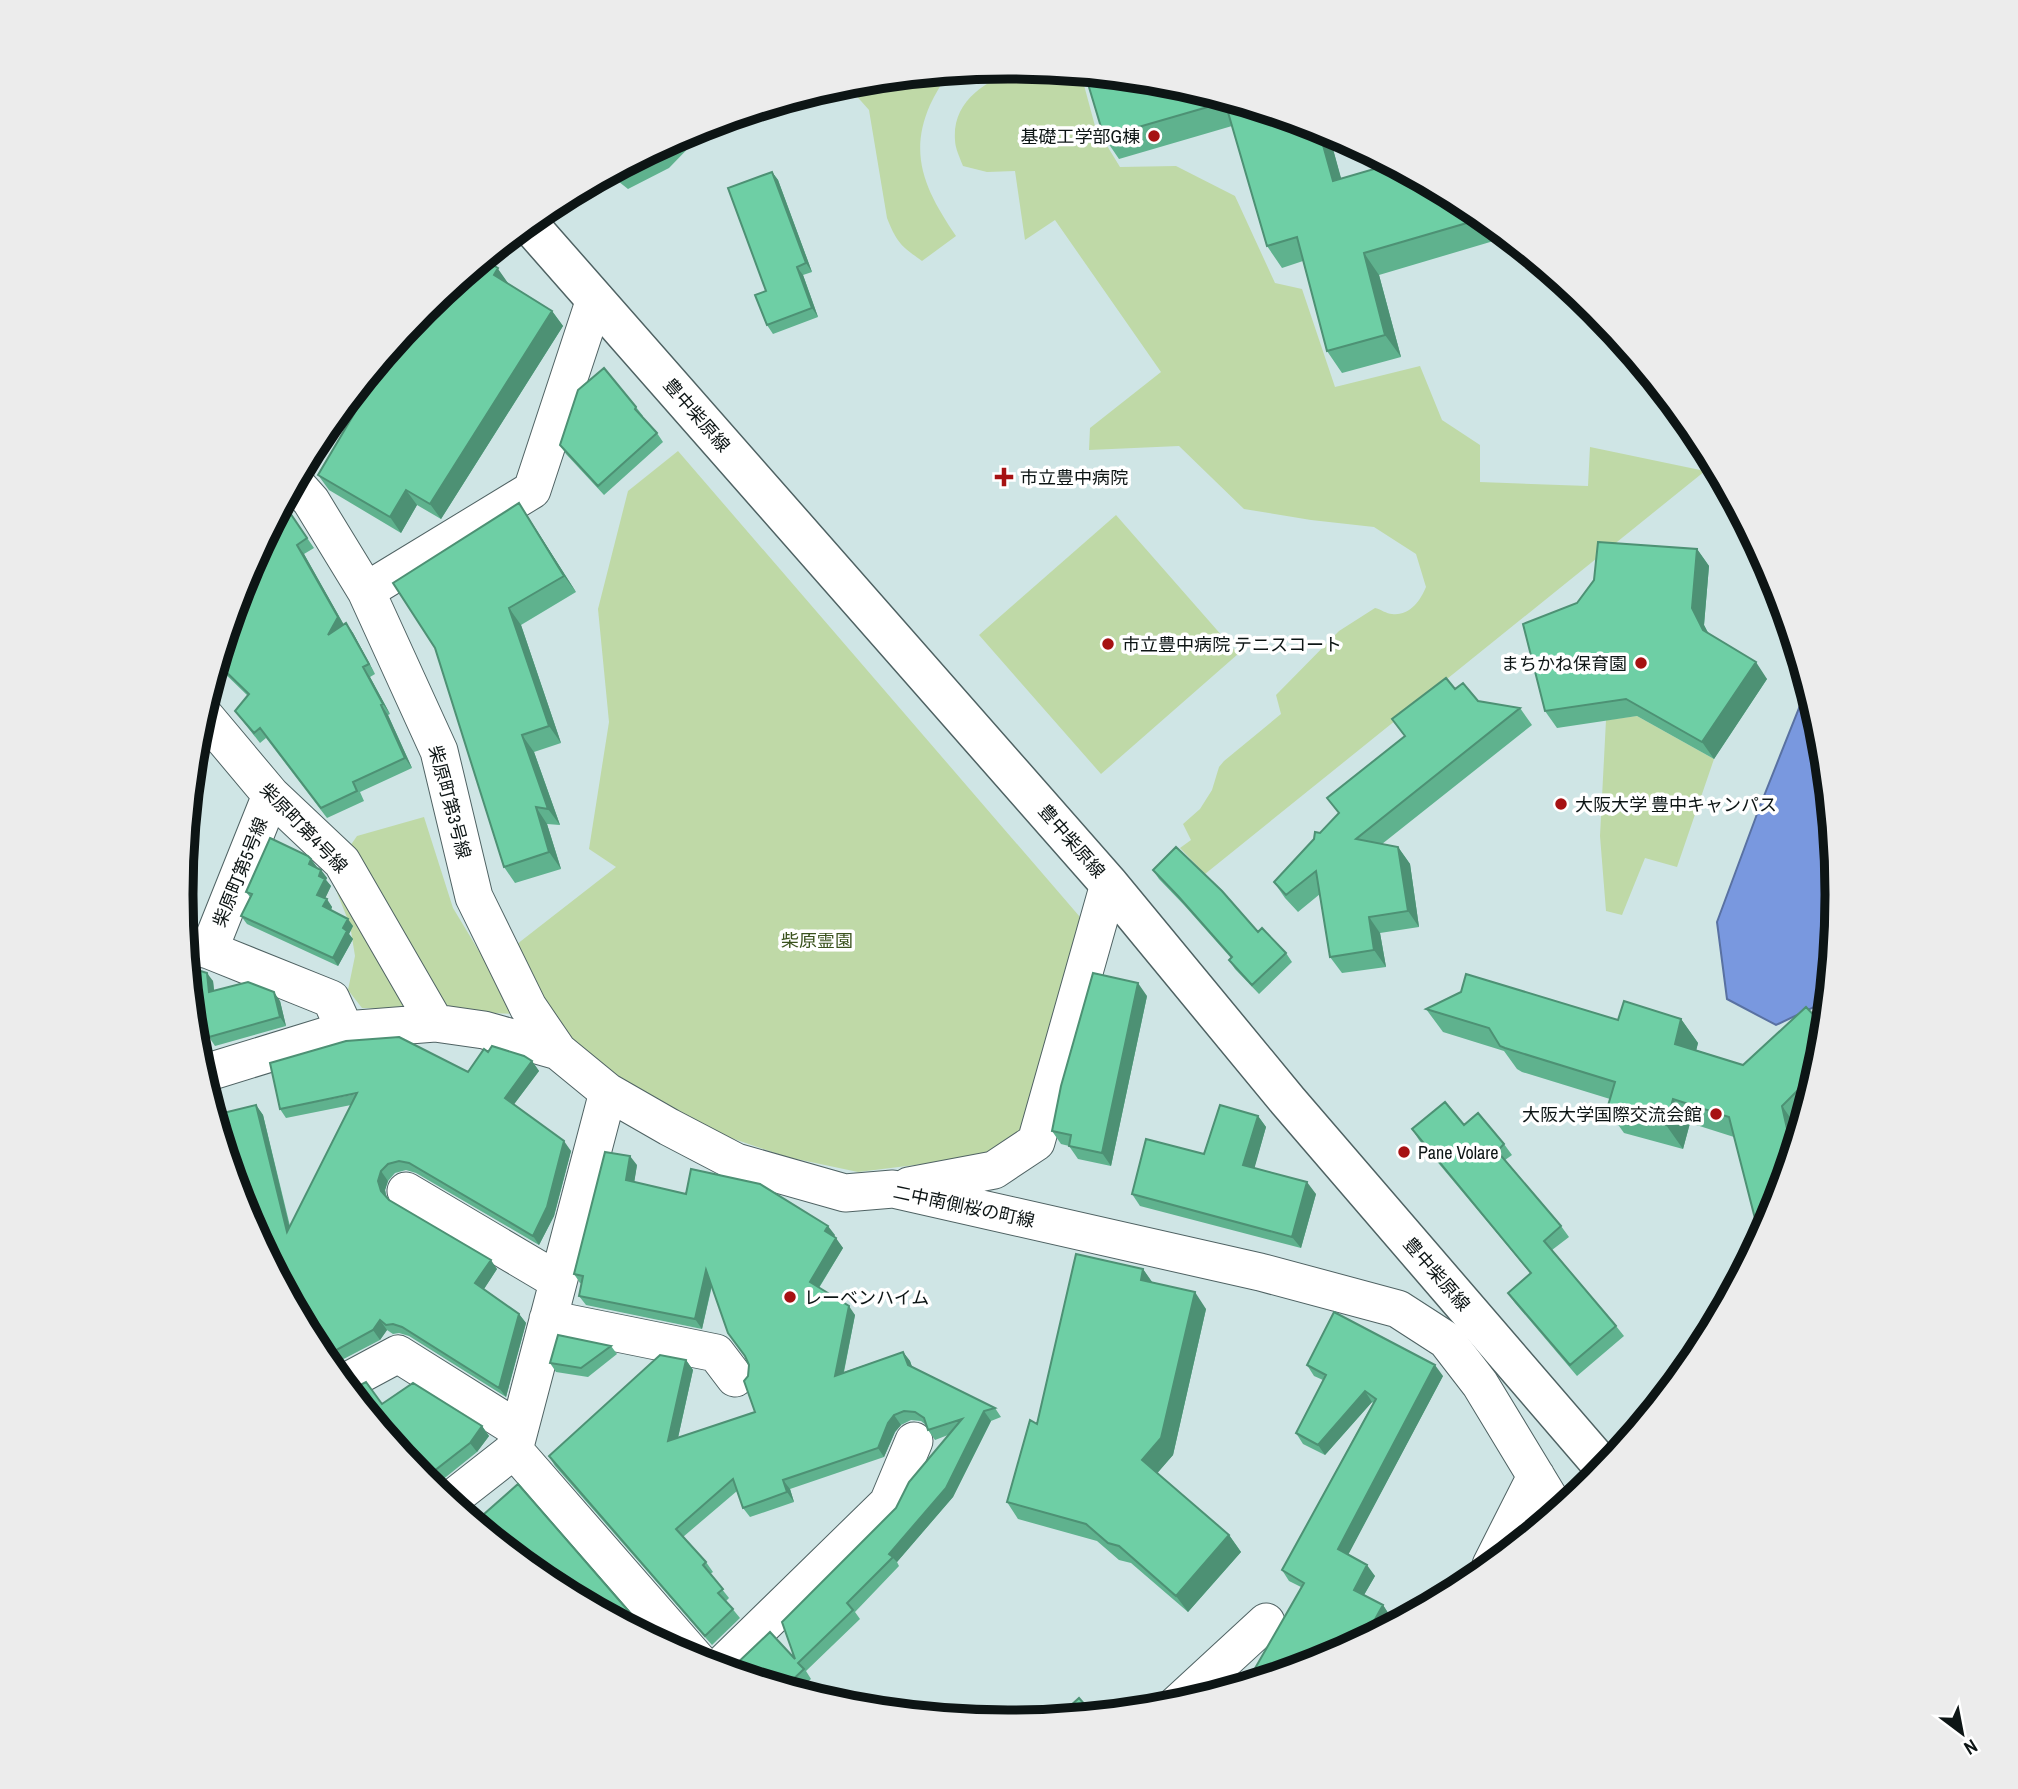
<svg xmlns="http://www.w3.org/2000/svg" width="2018" height="1789" viewBox="0 0 2018 1789" font-family="'Archivo Narrow','Noto Sans JP',sans-serif">
  <rect width="100%" height="100%" fill="#cfe5e5"/>
  <path fill="#bfd9a7" d="M1025,68l56,6 14,52 25,41 56,-1 59,30 40,87 27,6 33,98 85,-21 22,54 38,25v37l108,4 2,-39 115,24 -500,403 -25,-26 11,-8 -8,-16 17,-15 12,-19 7,-23 5,-6 57,-47 -5,-19 63,-64 36,-23c5,1 12,6 17,6 18,2 28,-13 34,-27l-10,-33 -42,-27 -63,-7 -67,-11 -65,-63 -90,4 1,-22 71,-56 -106,-152 -30,20 -10,-69 -28,1 -24,-6c-3,-8 -8,-18 -8,-26 -3,-42 35,-62 70,-72z
    M949,72c-7,11 -14,22 -19,33 -23,52 -2,89 26,131l-34,25c-21,-15 -25,-18 -35,-43l-18,-108 -24,-27z
    M678,451l402,466 -59,221 -41,19 -122,15 -71,-15 -62,-21 -71,-33 -87,-64 -55,-91 104,-81 -27,-18 20,-127 -11,-113 30,-118z
    M1116,515l122,139 -137,120 -122,-139z
    M1637,716l77,43 -37,108 -32,-9 -23,57 -16,-4 -6,-75 6,-116z
    M424,817l29,91 64,106 -155,-6 -14,-18 7,-34 -5,-31 -20,-50 27,-39z"/>
  <path fill="#7998df" stroke="#5971a2" stroke-width="2" d="M1807,688l14,45 16,162 -11,115 -10,-4 -40,19 -49,-26 -10,-77 43,-116z"/>
  <g fill="none" stroke-linecap="round" stroke-linejoin="round">
    <defs>
      <path id="street" d="M295,483l16,18 55,90 73,160 35,146 54,110 30,44
        M366,591l166,-101 63,-191
        M203,714l68,81 71,67 93,161
        M186,945l23,5 122,49 14,31
        M209,950l62,-155
        M202,1074l143,-44 90,-7 49,7 74,21 50,41 61,35 67,35 109,31 48,-4 367,83 138,37 48,31 34,44 77,127
        M909,1186l85,-16 42,-28 73,-258
        M406,1191l152,90
        M548,1319l168,34 19,25
        M344,1383l54,-29 121,76
        M514,1450l184,211
        M449,1501l65,-51 94,-358
        M1491,1565l45,-89
        M719,1668l169,-165 26,-62
        M1176,1705l90,-83"/>
      <path id="secondary" d="M528,223l581,661 179,217 316,367"/>
    </defs>
    <use href="#street" stroke="#4f6263" stroke-width="39"/>
    <use href="#secondary" stroke="#4f6263" stroke-width="41"/>
    <use href="#street" stroke="#fff" stroke-width="37"/>
    <use href="#secondary" stroke="#fff" stroke-width="38"/>
  </g>
  <path fill="#5fb28e" d="M1171,82l157,49 13,48 128,27 38,31 -128,38 22,82 -59,16 -15,-22 -24,-90 -21,7 -15,-22 -35,-120 -113,33 -15,-22z
    M704,126l-4,10 -31,32 -41,21 -19,-15 84,-45z
    M772,172l6,8 34,92 -9,3 15,42 -45,17 -6,-9 -1,-34z
    M496,267l12,17 44,27 11,15 -122,193 -24,-14 -16,28 -72,-43 -11,-15z
    M636,407l7,9 -1,1 15,16 6,9 -59,53 -38,-41 -6,-9z
    M284,504l30,44 -10,6 40,71 2,-2 7,10 22,41 -5,3 20,37 -2,1 24,53 -52,24 4,9 -37,17 -61,-80 -6,5 -18,-23 -7,-9 13,-15 -31,-30 27,-89z
    M530,520l46,72 -55,33 40,118 -27,9 26,73 -13,-1 14,45 -46,14 -11,-16 -69,-219z
    M1697,549l12,17 -5,59 4,8 59,46 -53,80 -77,-43 -80,12 -12,-17 32,-108z
    M1455,689l23,12 42,7 12,17 -150,119 16,3 12,17 9,63 -39,6 6,34 -44,6 -12,-16 -10,-63 -22,18 -13,-14 -11,-16 65,-69 -12,-15 77,-61z
    M311,859l6,9 4,2 6,8 -1,2 5,6 -6,12 7,9 -1,3 22,16 -4,8 4,5 -15,27 -91,-42 -6,-8 9,-19 -4,-5z
    M1153,870l105,62 28,21 6,9 -33,32 -24,-25 -6,-9 2,-2 -47,-53 -25,-26z
    M188,967l25,14 1,9 66,11 6,25 -71,20 -6,-9 -6,-21 -10,-3z
    M1147,996l-36,170 -33,-7 -9,-13 -8,-2 -9,-13z
    M1426,1009l192,11 63,-1 17,24 -2,7 47,15 78,-9 -47,156 -40,-75 -44,-14 -7,26 -59,-16 -17,-24 3,-10 -88,-27 -5,-3 -13,-18 -61,-19z
    M488,1052l44,9 7,10 -25,33 57,47 -17,65 -15,29 -123,-72 -10,-3 -11,3 -7,8 -3,9 2,8 2,2 108,69 -13,20 35,25 7,9 -20,74 -97,-61 -10,-3 -6,1 -6,-4 -7,10 -46,24 -3,3 -11,-13 -64,-249 7,10 27,111 61,-121 -65,13 -6,-9 188,-37z
    M1258,1116l8,11 -12,41 62,26 -15,54 -161,-42 -8,-12 72,-40z
    M1464,1125l40,19 8,11 -7,5 56,66 8,11 -17,13 64,76 8,10 -47,40 -62,-73 -7,-10 23,-19 -112,-134 -7,-11z
    M637,1165l-3,17 201,53 -1,2 9,11 -24,40 36,27 -11,57 59,-20 7,9 2,6 83,41 6,9 -10,4 -38,76 -56,65 2,4 -44,46 5,7 -54,52 5,8 -14,12 -64,-19 62,-13 101,-151 52,-73 -13,5 -7,-10 -2,-5 -5,-4 -10,-1 -10,5 -6,7 -11,25 -94,32 4,13 -44,15 -7,-9 -6,-17 -54,46 23,25 7,10 -3,2 19,24 -3,3 14,17 -28,27 -157,-179 -6,-10 137,-96 7,10 -15,68 77,-26 -7,-36 1,-11 -37,-79 -10,43 -116,-24 -7,-9 3,-12 -2,-1 -6,-9z
    M1143,1269l9,14 54,26 -33,146 -16,18 72,62 12,17 -53,60 -57,-49 -12,-3 -22,-19 -79,-22 -11,-17 30,-78z
    M611,1346l6,8 -29,23 -32,-5 -6,-9z
    M1307,1365l136,11 -95,178 27,22 -11,19 19,10 7,11 -7,13 -58,31 -24,-73 -12,-6 -7,-11 91,-167 -1,-1 -47,53 -22,-11 -7,-11 27,-53 -9,-4z
    M382,1404l100,22 7,10 -12,16 -41,33 -3,3z"/>
  <path fill="#4d9174" d="M704,126l-4,10 -6,-7z
    M1318,127l10,4 20,72 -15,-22z
    M772,172l6,8 34,92 -6,-9z
    M1364,253l15,22 22,82 -16,-22z
    M489,256l19,27 -4,7 -10,-15 -8,-14z
    M797,267l6,8 15,42 -6,-9z
    M552,311l11,15 -122,193 -11,-15z
    M406,490l11,15 -16,28 -11,-16z
    M519,503l11,17 46,72 -12,-16z
    M297,545l7,9 41,73 -17,8z
    M1697,549l12,17 -5,59 11,21 -12,-16 -11,-22z
    M509,608l12,17 40,118 -12,-17z
    M346,623l7,10 22,41 -6,-10z
    M1756,662l11,17 -53,80 -12,-17z
    M363,667l7,10 20,37 -7,-10z
    M381,705l7,10 24,53 -7,-10z
    M522,735l12,17 26,73 -12,-16z
    M536,807l11,17 14,45 -12,-17z
    M1398,847l12,17 9,63 -11,-16z
    M311,859l6,8 -3,5 -5,-8z
    M321,870l6,8 -1,2 5,6 -8,17 -6,-8 2,-19z
    M327,899l5,8 -3,7 -6,-8z
    M1369,917l11,16 6,34 -12,-17z
    M348,919l5,7 -4,8 4,5 -15,27 -5,-8 10,-30z
    M207,973l6,8 2,19 -6,-8z
    M1138,983l9,13 -36,170 -9,-13z
    M274,992l6,9 6,25 -6,-9z
    M1681,1019l17,24 -6,25 -17,-24z
    M532,1061l7,10 -27,36 -7,-9z
    M1673,1099l17,24 -7,26 -17,-24z
    M256,1105l7,10 30,127 -6,-10z
    M1782,1106l17,24 -7,21z
    M1258,1116l8,11 -14,50 -9,-12z
    M564,1141l7,10 -17,65 -15,29 -6,-9z
    M630,1156l7,9 -4,25 -7,-10z
    M381,1171l7,10 -3,9 2,11 -6,-10 -3,-10z
    M1307,1182l9,12 -15,54 -9,-11z
    M828,1226l7,9 -4,5 -6,-9z
    M836,1238l7,10 -27,44 -6,-10z
    M491,1260l6,9 -15,23 -7,-9z
    M1143,1269l12,17 -14,-6z
    M706,1270l7,9 -11,50 -7,-10z
    M1195,1292l11,17 -33,146 -19,22 -12,-17z
    M849,1306l6,9 -14,70 -6,-9z
    M519,1314l7,9 -20,74 -7,-9z
    M380,1320l7,10 -7,10 -7,-10z
    M903,1352l7,9 5,14 -7,-10z
    M686,1360l7,10 -18,81 -7,-10z
    M1435,1365l8,11 -97,183 -8,-10z
    M1365,1391l7,11 -47,53 -7,-10z
    M984,1411l7,10 -38,76 -56,65 -8,-8z
    M894,1415l7,10 -6,7 -11,25 -6,-9 10,-25z
    M482,1426l7,10 -12,16 -7,-9z
    M429,1475l7,10 -3,3 -8,-7z
    M783,1480l7,9 4,13 -7,-10z
    M1229,1535l12,17 -53,60 -12,-16z
    M1367,1565l8,11 -14,24 -7,-10z
    M1383,1605l7,11 -7,13 -19,10z"/>
  <path fill="#6ecfa5" stroke="#4d9174" stroke-width="2" d="M1085,74l86,8 147,45 15,54 58,-17 78,42 15,12 -120,35 21,82 -58,16 -30,-114 -30,9 -42,-144 -121,35z
    M772,172l34,91 -9,4 15,41 -45,17 -12,-30 11,-4 -38,-103z
    M488,256l-2,5 12,7 -4,7 58,36 -122,193 -24,-14 -16,27 -72,-42 79,-134 27,-32z
    M604,368l32,39 -1,2 22,24 -59,53 -38,-41 18,-55z
    M519,503l45,73 -55,32 40,118 -27,9 26,74 -12,-2 13,45 -45,15 -69,-219 -42,-65z
    M284,504l23,34 -10,7 41,72 -10,18 18,-12 23,41 -6,3 20,37 -2,1 24,53 -52,24 4,9 -36,17 -61,-80 -6,5 -19,-22 14,-17 -31,-30 26,-87z
    M1598,542l99,7 -5,59 11,22 53,32 -54,80 -76,-43 -81,12 -22,-87 54,-21 17,-23z
    M1446,678l9,11 8,-6 15,18 42,7 -164,131 42,8 10,64 -39,6 5,33 -44,7 -14,-86 -30,24 -12,-13 40,-43 1,-7 5,1 19,-20 -12,-15 78,-62 -13,-17z
    M270,838l38,18 3,3 -2,5 12,6 -2,6 6,3 -8,16 10,4 -4,7 25,13 -5,9 4,3 -14,27 -92,-42 11,-22 -6,-2z
    M1176,847l46,44 36,41 4,-4 24,25 -34,32 -23,-25 3,-3 -54,-61 -25,-26z
    M188,967l19,6 2,19 39,-10 26,10 6,25 -71,20 -8,-28 -9,-3z
    M1093,973l45,10 -36,170 -33,-7 2,-11 -19,-4 9,-45z
    M1466,974l152,46 6,-19 57,18 -6,25 68,21 63,-58 18,19 -3,30 -5,16 -34,34 10,45 -18,61 -14,26 -31,-121 -56,-18 -7,26 -59,-16 8,-27 -110,-34 -5,-2 -11,-18 -63,-19 35,-17z
    M399,1037l69,35 16,-23 4,3 4,-6 32,10 8,5 -27,37 59,43 -17,66 -14,29 -124,-73 -10,-2 -11,3 -7,7 -3,10 3,10 8,9 102,60 -16,23 44,31 -20,74 -97,-61 -9,-3 -7,1 -6,-5 -7,10 -46,25 -3,3 -4,-4 -76,-143 -29,-96 41,-10 31,127 70,-139 -77,16 -10,-46 76,-22z
    M1445,1102l19,23 14,-12 26,31 -7,7 64,75 -17,15 72,85 -46,39 -62,-72 23,-20 -119,-144z
    M1220,1105l38,11 -15,49 64,17 -15,55 -160,-43 14,-55 58,15z
    M605,1152l25,4 -4,24 60,14 5,-25 69,15 68,42 -3,5 11,7 -26,44 39,24 -14,70 68,-24 5,13 87,43 -11,3 -38,77 -57,66 4,3 -46,46 6,7 -55,53 6,6 -19,18 1,1 -52,-16 -3,-3 39,-37 25,27 -13,-37 114,-114 13,-26 53,-63 -34,11 -4,-12 -9,-6 -11,-1 -10,4 -6,8 -10,25 -95,32 4,12 -44,16 -10,-29 -57,50 30,33 -3,3 20,24 -5,4 15,16 -28,27 -156,-180 111,-101 26,5 -18,81 87,-29 -11,-31 4,-5 1,-11 -4,-9 -17,-23 -22,-63 -11,49 -116,-23 4,-20 -9,-2z
    M1076,1254l67,15 -2,11 54,12 -34,146 -19,22 87,75 -53,61 -57,-50 -11,-3 -22,-19 -79,-22 23,-82 7,4z
    M1334,1312l101,53 -97,184 29,16 -13,25 29,15 -19,34 -39,21 -79,24 58,-101 -22,-13 94,-171 -11,-8 -47,54 -22,-12 30,-58 -19,-10z
    M558,1335l53,11 -30,22 -31,-5z
    M366,1382l16,22 31,-21 69,43 -12,17 -41,32 -4,6 -75,-91z
    M518,1484l134,154 -103,-55 -74,-61z
    M1213,1682l10,9 -29,8z
    M1079,1698l14,16 -36,4z"/>
  <g fill="#a61112" stroke="#fff" stroke-width="2.5">
    <circle cx="1154" cy="136" r="7"/>
    <path d="M1000.5 466.5h7v7h7v7h-7v7h-7v-7h-7v-7h7z"/>
    <circle cx="1108" cy="644" r="7"/>
    <circle cx="1641" cy="663" r="7"/>
    <circle cx="1561" cy="804" r="7"/>
    <circle cx="1716" cy="1114" r="7"/>
    <circle cx="1404" cy="1152" r="7"/>
    <circle cx="790" cy="1297" r="7"/>
  </g>
  <g text-anchor="middle" dominant-baseline="central" stroke-width="7" stroke-linejoin="round" paint-order="stroke">
    <g font-size="18" fill="#0d1515" stroke="#fff" text-anchor="start">
      <text x="1140" y="136" text-anchor="end">基礎工学部G棟</text>
      <text x="1020" y="477">市立豊中病院</text>
      <text x="1122" y="644">市立豊中病院 テニスコート</text>
      <text x="1627" y="663" text-anchor="end">まちかね保育園</text>
      <text x="1575" y="804">大阪大学 豊中キャンパス</text>
      <text x="1702" y="1114" text-anchor="end">大阪大学国際交流会館</text>
      <text x="1418" y="1152">Pane Volare</text>
      <text x="804" y="1297">レーベンハイム</text>
    </g>
    <g font-size="18" fill="#0d1515" stroke="#fff">
      <text transform="translate(697 415) rotate(49)">豊中柴原線</text>
      <text transform="translate(450 802) rotate(75)">柴原町第3号線</text>
      <text transform="translate(304 828) rotate(46)">柴原町第4号線</text>
      <text transform="translate(1072 841) rotate(49)">豊中柴原線</text>
      <text transform="translate(240 872) rotate(-68)">柴原町第5号線</text>
      <text transform="translate(964 1206) rotate(12)">二中南側桜の町線</text>
      <text transform="translate(1437 1274) rotate(49)">豊中柴原線</text>
    </g>
    <g font-size="18" fill="#3a521d" stroke="#fff">
      <text x="817" y="940">柴原霊園</text>
    </g>
  </g>
  <path d="M0 0H2018V1789H0ZM1008 79H1010A815 815 0 0 1 1825 894V895A815 815 0 0 1 1010 1710H1008A815 815 0 0 1 193 895V894A815 815 0 0 1 1008 79Z" fill="#ececec" fill-rule="evenodd"/>
  <path fill="none" stroke="#0d1515" stroke-width="9" d="M1008 79H1010A815 815 0 0 1 1825 894V895A815 815 0 0 1 1010 1710H1008A815 815 0 0 1 193 895V894A815 815 0 0 1 1008 79Z"/>
  <g transform="translate(1962 1733) rotate(148)" stroke="#ffffff" stroke-width="5" paint-order="stroke">
  <path d="M0-5L12 26L0 18L-12 26Z" fill="#0d1515"/>
  <text y="-10" font-size="19" font-weight="bold" text-anchor="middle" fill="#0d1515">N</text>
  </g>
</svg>
